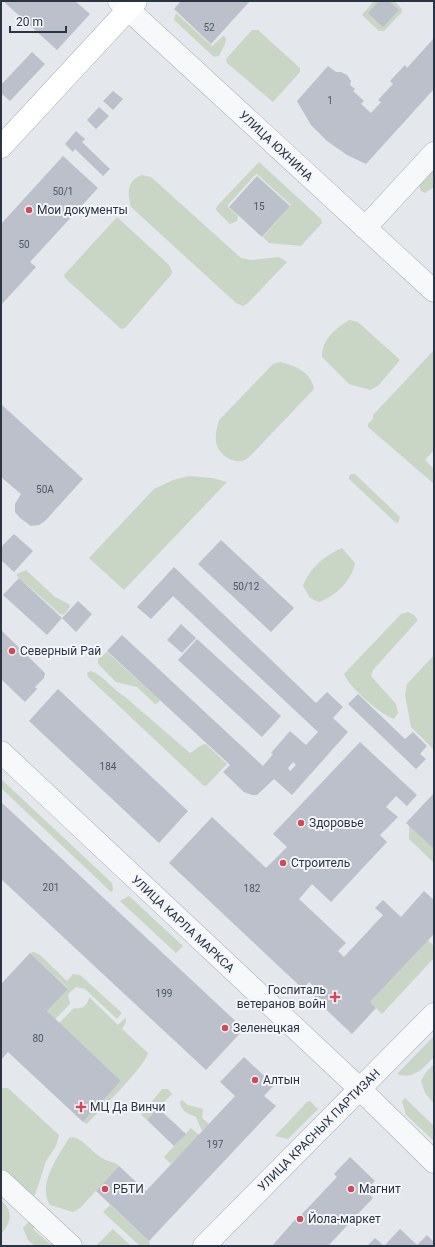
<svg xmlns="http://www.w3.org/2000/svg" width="435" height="1247" viewBox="0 0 435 1247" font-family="Roboto,sans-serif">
  <rect width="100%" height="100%" fill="#e4e7ec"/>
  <path fill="#c9d6c5" d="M374,1h20l8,8v3l-18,19h-5l-17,-16z
    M176,13l36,33 11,-10 3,2 -1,6 -6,12 -5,1 -40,-37z
    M252,30h6l42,38v4l-27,30 -46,-39 -1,-4z
    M259,162l62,57 1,4 -21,23 -32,-3 -6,-6 28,-32 -33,-30 -2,-1 -28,31v2l10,9 -1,5 -7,3 -14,-14 1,-4z
    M434,166v21l-9,6 -4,-2 -3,-8z
    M142,175l9,2 90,81 10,2 28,-3 8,5 -39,41 -5,3 -7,-3 -105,-96c-4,-14 -4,-27 11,-32z
    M117,217l52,48 3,6 -1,4 -46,53 -4,1 -56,-51 -1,-3z
    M349,320l9,2 42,38 -22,26 -8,4 -21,-6 -27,-27c0,-18 13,-28 27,-37z
    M434,350v100l-9,10 9,9v15l-66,-57v-3l5,-5v-4z
    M280,362c16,4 31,10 34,27l-59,62c-3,3 -7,7 -10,9 -12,5 -27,-6 -29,-18 -1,-7 1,-15 3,-22l54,-56z
    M351,474h4l45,43 -2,6 -3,-1 -46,-43v-3z
    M189,476l23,2 15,4 -103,108 -35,-32 65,-69 19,-9z
    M342,548l13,15c-3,17 -19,33 -36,39l-9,-4 -7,-12c6,-17 22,-31 39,-38z
    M26,570l29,27 15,8c-1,5 -4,7 -7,10l-3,-1 -43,-38v-2z
    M408,612l6,3 4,5 -45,50 -2,6 25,28 2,9 -4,6c-13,-4 -45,-32 -50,-45l57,-60z
    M107,652l53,48 -2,3 -3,1 -18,-17 -21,-5 -18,-18v-5z
    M434,655v95l-23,-23 -6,-32 2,-11z
    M90,671c11,2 23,19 34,25l66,57c6,-2 9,-9 16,-9l21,20 -20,21 -3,1 -116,-109 -1,-4z
    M1,779l111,104 1,7 -2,2 -110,-104z
    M409,825l25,24v14l-25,-24z
    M129,896l54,50 -7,7 -56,-52z
    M428,940l6,6v12l-52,56 -12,-12z
    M34,952l6,3 27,26 6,-7 7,1 42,38 -5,6 -32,-30 -9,-2 -8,7 2,10 -15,15 -8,-8 21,-23 -38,-35z
    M89,997l29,28 8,-8v5l-4,7 26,24c-4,15 -48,57 -61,71l-4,-2 38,-41 -62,-58 15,-15c8,2 14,-3 15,-11z
    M434,1036v21c-11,11 -20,23 -37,17z
    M434,1064v40l-9,-11 -4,-12 5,-9z
    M1,1088h7l51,47 -3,11 -10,15 -11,34 -6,2 -28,-27z
    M162,1089h6l4,5 -25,26 -6,-5z
    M405,1098l29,28v15l-28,-26 -4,-14z
    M182,1100l6,5 15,4 -1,9 7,6 -7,7 -6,-14c-8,-4 -15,-5 -16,-15z
    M310,1101l8,8 -30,30 -13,-3 32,-34z
    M191,1128l8,7 -28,29 -7,-7z
    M73,1137c12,3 18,15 29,21 6,4 12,3 17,8l-39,42 -7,4 -23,-7c-13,-21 8,-48 19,-67z
    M1,1200c12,11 11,22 0,34z
    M110,1205l39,36 1,5h-10l-37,-34z
    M32,1218l8,4 -7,7 17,15 3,-3 6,5h-24l-7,-6 -5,-12z
    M113,1229l18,17h-35z"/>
  <path fill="#bbc0ca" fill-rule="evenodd" d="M3,1h72l15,13 -33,36z
    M181,1h69l-39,43 -37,-35z
    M379,1h10l10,9 -16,17 -15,-14z
    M434,38v51l-68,75 -19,-9 -20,-14 -16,-16 -14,-24 31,-35 8,6h5l6,3 4,6 -1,4 5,4 -2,2 11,10 -3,3 10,9 10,-11 -3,-2 15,-16 -3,-3 15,-16 2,3z
    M32,52l13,12 -35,37 -9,-8v-8z
    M113,91l10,8 -10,11 -10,-9z
    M99,107l10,9 -13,13 -9,-9z
    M76,131l9,8 -3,3 28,27 -7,7 -28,-27 -2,3 -8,-8z
    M63,156l35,32 -68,74 6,5 -35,38v-81z
    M257,176l33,30 -28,31 -33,-30z
    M1,404l82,75 -38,42 -6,4 -8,1 -11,-8 -5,-6v-8l6,-10 -20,-17z
    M14,534l19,17 -19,21 -13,-12v-13z
    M221,540l73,68 -23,24 -73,-68z
    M174,567l142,136 11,-11 16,15 -10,11 15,14 -56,63 -18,-16 -17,16h-5l-8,-3 -21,-20 7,-7 -123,-114 15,-16 141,131 10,-12 -2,-1 19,-22 16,14 12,-13 -145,-136 -22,23 -14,-12zM293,762l3,3 -6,6 -2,-3z
    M19,578l43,40 -15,17 -44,-40z
    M78,601l14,13 -16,18 -14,-14z
    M181,624l15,14 -14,15 -15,-13z
    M1,630l44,43 -1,5 -9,9 2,2 -12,13 -24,-23z
    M197,639l84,77 -19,21 -84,-77z
    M58,689l130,122 -29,32 -130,-122z
    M358,694l47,45 8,-7 14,14 -7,8 6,5 -10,10 -68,-65z
    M360,742l57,53 -10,11 -11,-10 -10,11 12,10 -18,18 7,7 -56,60 -19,-18 -13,15 47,44 -8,8 6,6 39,-42 -8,-7 8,-8 18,17 23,-26 10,9v34l-64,68 6,6 -24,26 -38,-36 5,-7 -10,-9 -6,7 -134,-126 43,-46 54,51 21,-21 -14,-13z
    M434,793v56l-28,-26z
    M1,802l243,227 -38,41 -205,-191z
    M30,953l38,36 -21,22 74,70 -38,41 -75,-70 -7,8v-76z
    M244,1057l30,28 -10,11 12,10 -127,135 -53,-50 23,-25 27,25 89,-95 -15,-14z
    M158,1108l28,26 -12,12 -27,-26z
    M350,1157l25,24 -10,9 8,8 -45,48h-56l28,-32 1,1 36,-38 -3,-3z
    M400,1229l17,16 10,-10 7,7v4h-50z
    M375,1238l9,8h-17z"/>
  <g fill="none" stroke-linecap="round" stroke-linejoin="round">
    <defs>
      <path id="minor" d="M119,1l315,290
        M365,228l69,-75
        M1,752l359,337 74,73
        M1,1181l70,65
        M204,1246l230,-232"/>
      <path id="major" d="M1,147l135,-146"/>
    </defs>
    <use href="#minor" stroke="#a9aeb7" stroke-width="23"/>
    <use href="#major" stroke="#a3abb8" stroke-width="23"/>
    <use href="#minor" stroke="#f7f8fa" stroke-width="22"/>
    <use href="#major" stroke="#fff" stroke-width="22"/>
  </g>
  <g fill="#d1495b" stroke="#f4f6f9" stroke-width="1.5">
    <circle cx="29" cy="210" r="4"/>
    <circle cx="12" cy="651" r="4"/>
    <circle cx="301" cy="823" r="4"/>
    <circle cx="283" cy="863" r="4"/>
    <path d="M333 991h4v4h4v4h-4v4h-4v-4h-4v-4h4z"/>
    <circle cx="225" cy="1028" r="4"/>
    <circle cx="255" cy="1080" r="4"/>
    <path d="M79 1101h4v4h4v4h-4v4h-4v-4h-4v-4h4z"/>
    <circle cx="105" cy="1189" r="4"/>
    <circle cx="351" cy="1189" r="4"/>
    <circle cx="300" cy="1219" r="4"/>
  </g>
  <g text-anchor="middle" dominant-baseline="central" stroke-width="4" stroke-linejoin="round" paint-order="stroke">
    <g font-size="10" fill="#4f5766">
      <text x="209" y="27">52</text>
      <text x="330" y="100">1</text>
      <text x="63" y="191">50/1</text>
      <text x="259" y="206">15</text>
      <text x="24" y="244">50</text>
      <text x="45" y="489">50А</text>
      <text x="246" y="586">50/12</text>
      <text x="108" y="766">184</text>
      <text x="51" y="887">201</text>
      <text x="252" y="888">182</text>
      <text x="164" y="993">199</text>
      <text x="38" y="1038">80</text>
      <text x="215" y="1144">197</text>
    </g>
    <g font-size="12" fill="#2b3445" stroke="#f4f6f9">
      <text transform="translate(276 146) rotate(43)">УЛИЦА ЮХНИНА</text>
      <text transform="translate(183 924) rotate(43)">УЛИЦА КАРЛА МАРКСА</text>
      <text transform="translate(319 1130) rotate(-45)">УЛИЦА КРАСНЫХ ПАРТИЗАН</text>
    </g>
    <g font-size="12" fill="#2b3445" stroke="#f4f6f9" text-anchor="start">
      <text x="37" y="210">Мои документы</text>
      <text x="20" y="651">Северный Рай</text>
      <text x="309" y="823">Здоровье</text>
      <text x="291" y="863">Строитель</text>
      <text x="326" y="990" text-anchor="end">Госпиталь<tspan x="326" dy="14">ветеранов войн</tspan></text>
      <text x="233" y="1028">Зеленецкая</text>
      <text x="263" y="1080">Алтын</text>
      <text x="90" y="1107">МЦ Да Винчи</text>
      <text x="113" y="1189">РБТИ</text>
      <text x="359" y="1189">Магнит</text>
      <text x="308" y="1219">Йола-маркет</text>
    </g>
  </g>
  <rect width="435" height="1247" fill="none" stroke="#2b3445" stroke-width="4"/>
  <path d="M10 26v6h56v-6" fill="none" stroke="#2b3445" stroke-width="2"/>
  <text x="16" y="26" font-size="12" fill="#2b3445" stroke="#f4f6f9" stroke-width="3" paint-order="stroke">20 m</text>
</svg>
